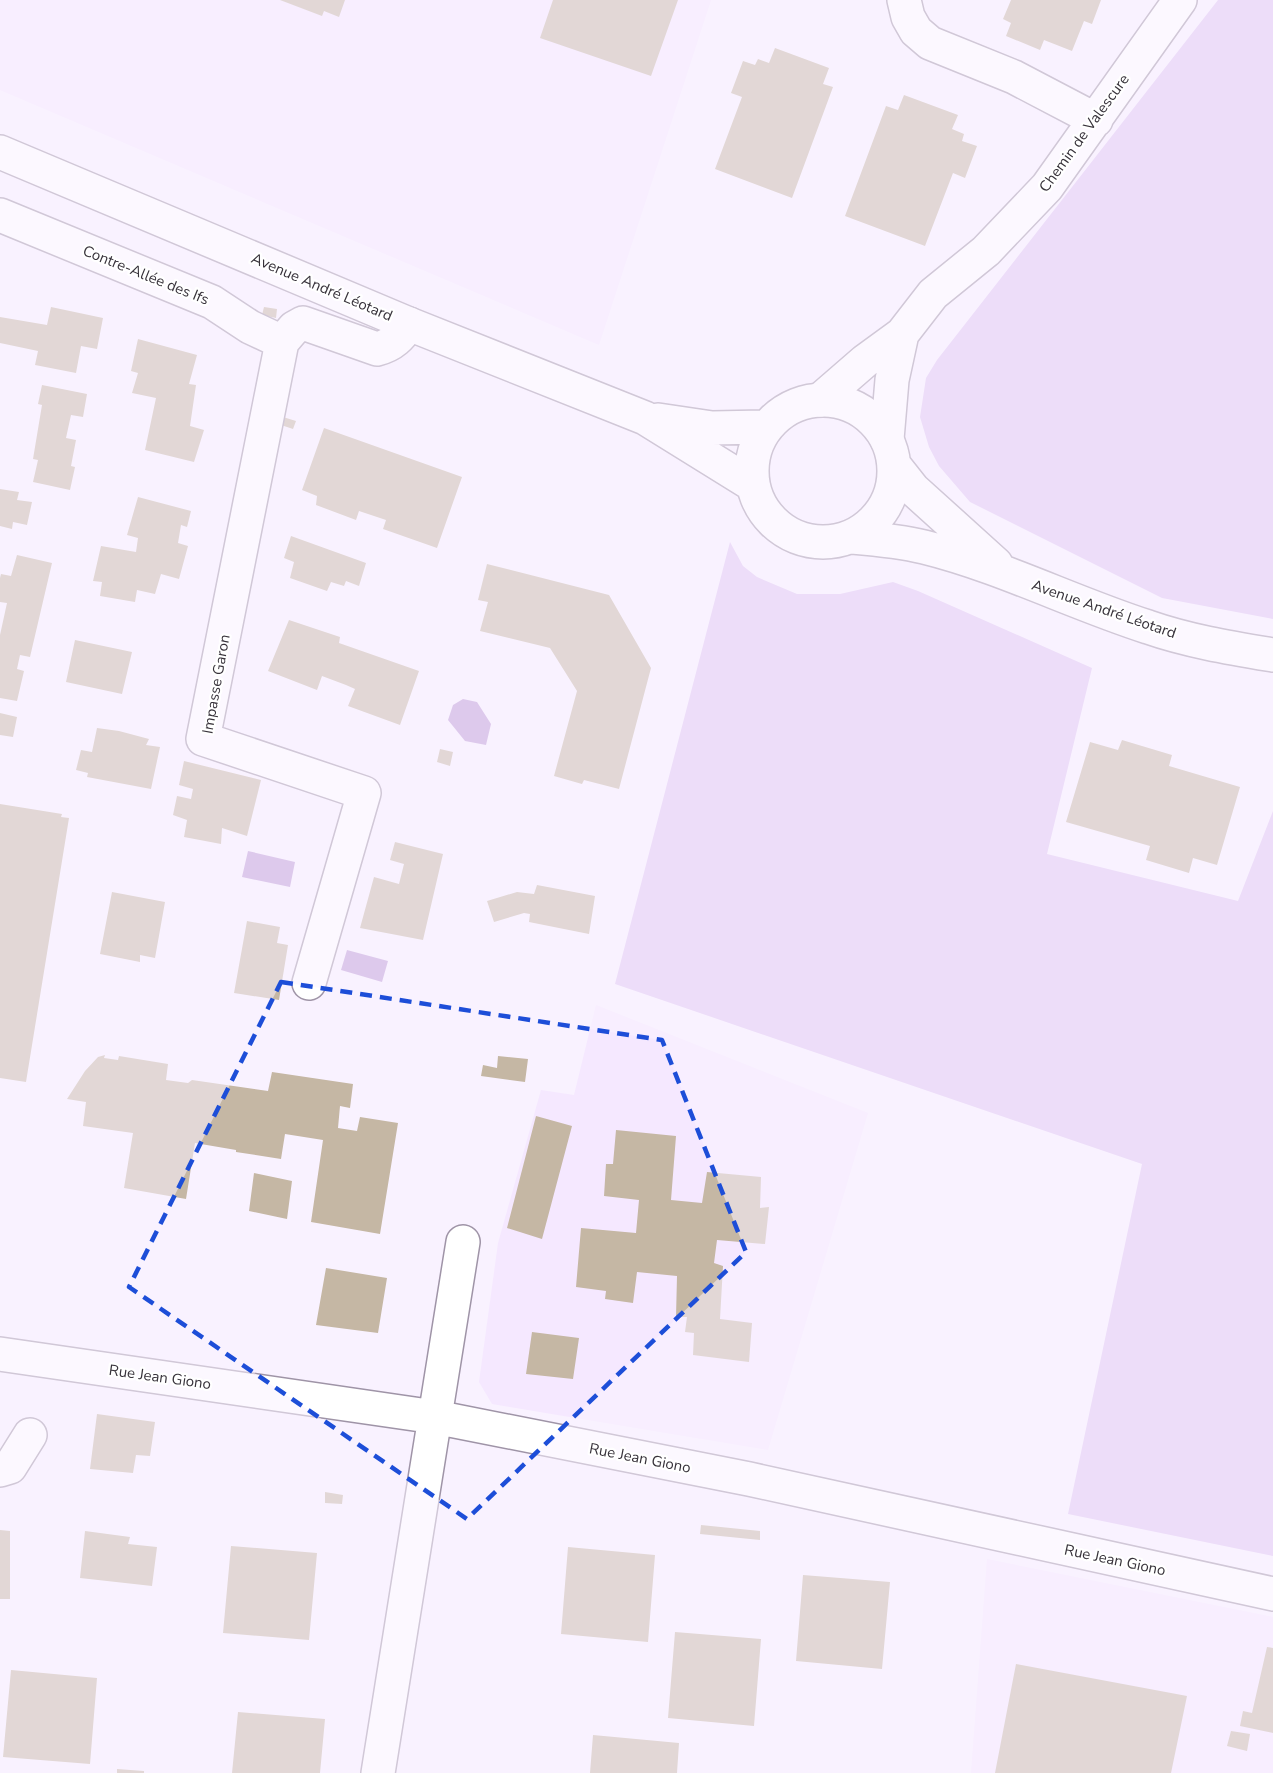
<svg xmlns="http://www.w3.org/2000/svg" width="1273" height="1773" viewBox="0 0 1273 1773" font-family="'Nunito Sans',sans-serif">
  <rect width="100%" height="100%" fill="#f9f2ff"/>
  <path fill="#f5e8ff" d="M0,0h711l-112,345 -599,-255z
    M596,1005l272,108 -100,337 -276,-46 -13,-22 19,-139 43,-153 33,5z
    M987,1559l286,58v156h-302z"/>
  <path fill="#ddc4f1" d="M1218,0h55v619l-111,-21 -192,-96 -31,-36 -10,-19 -9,-30 6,-39 11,-18z
    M730,542l13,24 14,11 40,17h43l53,-12 25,9 174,77 -45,186 191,47 35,-90v745l-205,-42 74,-350 -527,-180z"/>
  <path fill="#bb98d5" d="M463,699l14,3 14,22 -5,21 -21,-4 -17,-21 5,-15z
    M248,851l47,11 -5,25 -48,-10z
    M347,950l41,11 -6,21 -41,-12z"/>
  <path fill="#c5b7a4" d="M280,0h65l-6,17 -15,-6 -2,5z
    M553,0h125l-27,76 -111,-38z
    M1011,0h90l-9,24 -8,-3 -12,30 -28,-11 -4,10 -34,-14 5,-13 -8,-4z
    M775,48l54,20 -6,16 10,3 -41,111 -77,-29 27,-72 -11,-4 12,-32 12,4 3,-6 11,4z
    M904,95l54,20 -6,14 12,5 -2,7 15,5 -12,32 -12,-5 -28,73 -80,-30 41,-110 12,4z
    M51,307l52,11 -6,31 -16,-3 -5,27 -41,-8 3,-14 -38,-8v-26l47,8z
    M264,307l13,2 -1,9 -14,-3z
    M138,339l59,16 -8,29 7,1 -6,41 14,4 -10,32 -49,-12 11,-52 -24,-5 6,-20 -7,-2z
    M42,385l45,9 -4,23 -12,-2 -5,23 10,2 -5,26 4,1 -5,23 -37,-8 5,-22 -5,-1 9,-54 -4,-1z
    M283,417l13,4 -3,8 -12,-4z
    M324,428l138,49 -25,71 -54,-19 3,-9 -27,-9 -3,9 -40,-15 1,-9 -15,-6z
    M0,489l19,3 -2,8 15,2 -5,23 -14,-3 -1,7 -12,-3z
    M138,497l53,14 -4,16 -6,-2 -3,18 10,3 -9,33 -18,-5 -6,20 -18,-4 -2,12 -35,-6 2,-14 -9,-1 8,-35 35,6 2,-14 -11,-3z
    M291,536l75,27 -7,23 -13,-5 -2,5 -13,-4 -4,9 -37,-13 4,-16 -10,-4z
    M17,555l35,8 -22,94 -10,-2 -3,14 7,2 -7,30 -17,-3v-63l7,-32 -7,-1v-24l1,-4 10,2z
    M487,564l122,31 42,73 -32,121 -35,-9 -2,4 -28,-8 23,-85 -27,-43 -70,-17 8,-29 -10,-2z
    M289,620l51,17 -1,6 80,28 -19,54 -52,-19 7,-17 -9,-4 -24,-9 -5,14 -49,-19z
    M75,640l57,12 -10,42 -56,-12z
    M0,713l17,4 -4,20 -13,-2z
    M97,728l22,3 30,8 -3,6 14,2 -9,42 -64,-12 1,-4 -12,-3 5,-20 11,2z
    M1122,740l50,15 -3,11 71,21 -23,78 -24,-7 -4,15 -43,-13 4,-14 -84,-24 24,-80 28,8z
    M440,749l13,3 -3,14 -13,-4z
    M184,761l77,19 -14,56 -25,-8 -1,16 -37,-7 3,-17 -14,-5 4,-19 14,3 2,-10 -14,-4z
    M0,804l62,10 -1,3 8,1 -43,264 -26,-4z
    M395,842l48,12 -20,86 -63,-12 14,-51 25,7 5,-20 -14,-4z
    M537,885l58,11 -6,38 -60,-12 1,-8 -6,-1 -30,9 -7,-21 30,-9 17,2z
    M112,892l53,10 -10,56 -15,-3v7l-40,-8z
    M247,921l33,6 -3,16 11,2 -9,55 -45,-7z
    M105,1055l-1,3 14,2 1,-4 49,8 -2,16 22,3 4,-3 76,11 4,-19 81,12 -3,24 -10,-2 -2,22 19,3 3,-14 38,6 -18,111 -69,-12 12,-82 -38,-6 -4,25 -45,-7v-2l-41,-7 -9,56 -62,-11 9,-55 -50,-7 3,-24 -19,-3 18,-28 13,-14z
    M498,1056l30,3 -3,23 -44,-6 2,-11 14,3z
    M536,1116l36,10 -30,113 -35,-11z
    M616,1130l60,6 -5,64 31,3 5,-31 54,5 -1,31 9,-1 -4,37 -48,-4 -3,23 9,3 -3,53 32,4 -3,39 -56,-7 1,-22 -9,-1 2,-15h-11l1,-41 -40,-4 -4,31 -28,-4 1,-8 -30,-4 5,-59 55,5 3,-33 -35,-4 2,-32h7z
    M254,1173l38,8 -5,38 -38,-8z
    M326,1268l61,10 -9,55 -62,-8z
    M532,1332l47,6 -6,41 -47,-5z
    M97,1414l58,8 -5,34 -14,-1 -3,18 -43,-4z
    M325,1492l18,3 -1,9 -17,-1z
    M701,1525l59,6v9l-60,-6z
    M0,1530l10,1v68h-10z
    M85,1531l45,6 -2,7 29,3 -5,39 -72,-8z
    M231,1546l86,7 -8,87 -86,-7z
    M568,1547l87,8 -7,87 -87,-8z
    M803,1575l87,7 -8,87 -86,-8z
    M675,1632l86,7 -7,87 -86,-8z
    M1267,1647l6,1v85l-33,-7 3,-15 9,2z
    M1016,1664l171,32 -16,77h-176z
    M11,1670l86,8 -7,86 -87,-7z
    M238,1712l87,7 -5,54h-88z
    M1231,1731l19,3 -3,17 -20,-5z
    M593,1735l86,8 -2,30h-87z
    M117,1769l27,2v2h-27z"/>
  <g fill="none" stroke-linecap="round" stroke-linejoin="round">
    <defs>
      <path id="minor" d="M904,0l4,17 8,14 14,12 84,34 82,43
        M0,215l212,87 38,25 32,15 12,-14 9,-5 74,26c16,-4 23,-12 32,-25
        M282,342l-79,397 161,54 -55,190
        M820,400l45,-39 37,-27 31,-40 53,-43 61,-64 133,-187
        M887,439l5,-59 10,-46
        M0,1354l435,63 314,62 524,115
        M0,1470l10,-3 20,-32
        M378,1773l85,-531"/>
      <path id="major" d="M0,152l409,172 236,94 108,67
        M752 471a71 71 0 1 1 142 0a71 71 0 1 1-142 0Z
        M658,420l54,8 55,-1
        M894,465l19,24 83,75
        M852,537c24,2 48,4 72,10 77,19 149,56 224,80 40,14 83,21 125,28"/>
    </defs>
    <use href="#minor" stroke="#9f94a7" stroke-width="36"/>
    <use href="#major" stroke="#9f94a7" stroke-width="36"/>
    <use href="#minor" stroke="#fff" stroke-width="33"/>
    <use href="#major" stroke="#fff" stroke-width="33"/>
  </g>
  <path d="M0 0H1273V1773H0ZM281,982l381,58 84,212 -279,267 -338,-232z" fill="#f9f2ff" fill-opacity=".55" fill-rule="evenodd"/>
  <path fill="none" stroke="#1d4ed8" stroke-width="4.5" stroke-dasharray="12 8" stroke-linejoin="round" d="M281,982l381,58 84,212 -279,267 -338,-232z"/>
  <g text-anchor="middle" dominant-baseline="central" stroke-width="4.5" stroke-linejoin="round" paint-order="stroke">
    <g font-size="15" fill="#37323a" stroke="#fff">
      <text transform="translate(1084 133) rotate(-54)">Chemin de Valescure</text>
      <text transform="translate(146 275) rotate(22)">Contre-Allée des Ifs</text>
      <text transform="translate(322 287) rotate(23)">Avenue André Léotard</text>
      <text transform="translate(1104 609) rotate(19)">Avenue André Léotard</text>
      <text transform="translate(216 684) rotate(-80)">Impasse Garon</text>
      <text transform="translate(160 1377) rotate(8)">Rue Jean Giono</text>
      <text transform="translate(640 1458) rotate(11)">Rue Jean Giono</text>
      <text transform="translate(1115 1560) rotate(12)">Rue Jean Giono</text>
    </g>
  </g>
</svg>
